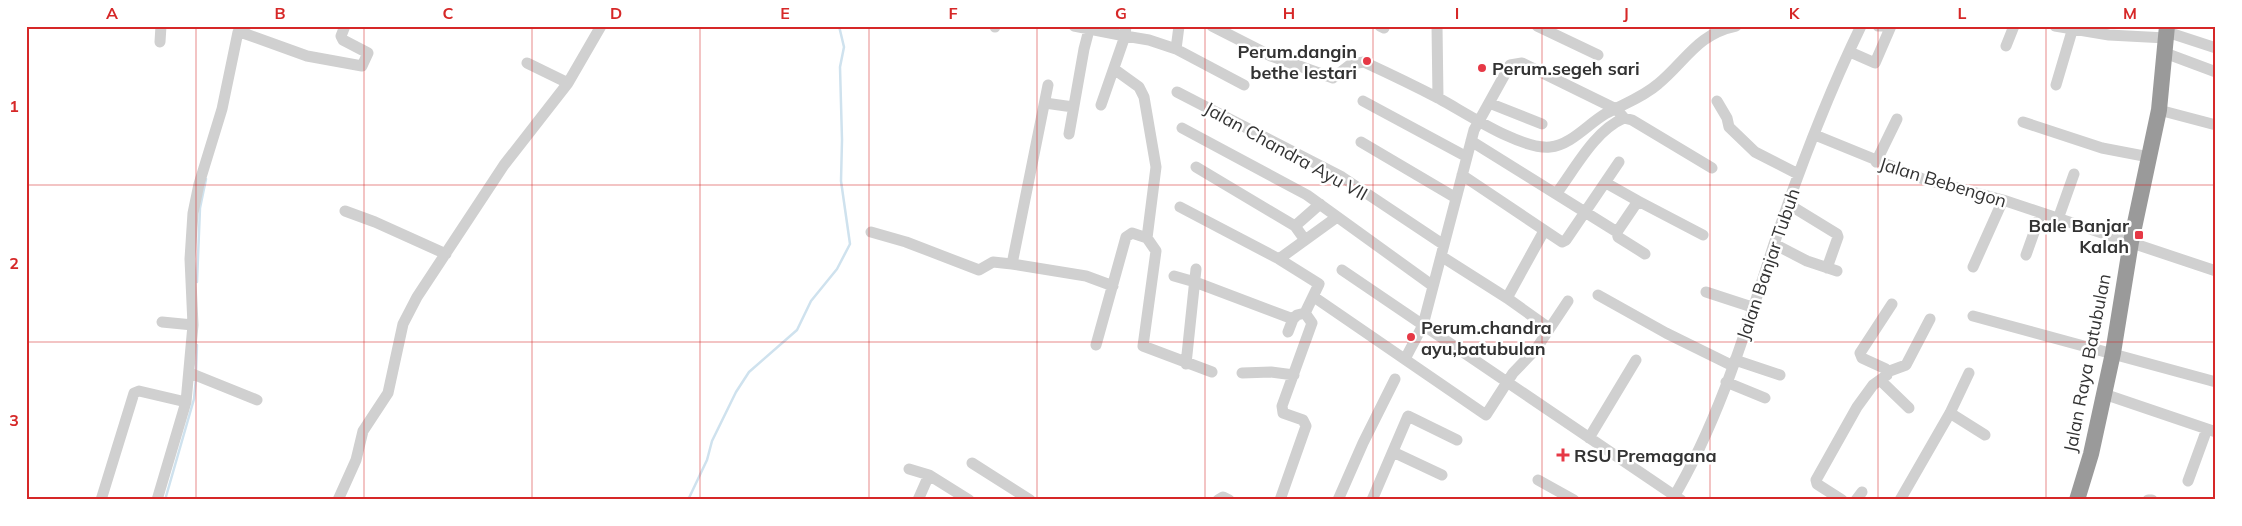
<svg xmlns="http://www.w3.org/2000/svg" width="2242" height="526" viewBox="0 0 2242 526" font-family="Mulish,sans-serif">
  <rect width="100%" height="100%" fill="#fff"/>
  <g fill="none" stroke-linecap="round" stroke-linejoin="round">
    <path stroke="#cfe2ee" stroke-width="2.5" d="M197,282l3,-74 6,-29
      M196,372l1,-27
      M165,500l29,-101 2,-21
      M688,500l19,-40 5,-19 24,-49 13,-20 48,-42 14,-29 26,-32 13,-25 -9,-63 1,-41 -2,-73 4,-20 -5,-21"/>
    <path stroke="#d0d0d0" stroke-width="11" d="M1074,26l51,10 1,-10
      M1212,26l59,30 62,22 18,-14 13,-2c26,12 51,24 76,37 26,14 81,51 110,48 21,-2 38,-23 55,-33 18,-10 37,-16 53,-30 28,-23 39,-50 78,-58
      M1380,26l4,2
      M1437,26l1,72
      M1537,26l61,29
      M1878,26h10
      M2055,26l54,9 57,3
      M995,27v-1
      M2167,32l49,16
      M243,33l64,23 55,10 6,-13 -25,-13 -2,-4 4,-10
      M160,42l1,-16
      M2006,46l8,-20
      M1176,49l68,36
      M1850,52l25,11 16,-37
      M2165,53l51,19
      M527,63l41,20
      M1114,69l25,18 5,10 12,70 -9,71
      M1048,85l-36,179 74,12 27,10
      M2056,85l16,-54
      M1177,92l165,85 102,68
      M1363,101l104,56
      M1717,101l10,17 2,9 26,25 43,22
      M1045,103l28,4
      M1489,103l53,21
      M1101,105l24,-69 24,4 27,9 3,-23
      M2159,110l57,15
      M2023,122l79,26 47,9
      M1182,128l125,67 126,91
      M1069,134l15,-85 6,-23
      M1815,135l108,44 80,21 213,71
      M1471,141l146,91 21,-31 65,34
      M1361,142l95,56
      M1876,162l21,-43
      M1196,167l99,59 10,14
      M1462,175l100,67 4,-2 53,-78
      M1606,183l32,18
      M1556,194c19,-25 38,-63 68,-76l8,2 80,48
      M1788,204l49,30 1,3 -11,31
      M1180,207l99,52 40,25 -14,29 7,10 -30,83 1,7 20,7 3,6 -26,74
      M345,211l30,11 71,32
      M2058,219l16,-45
      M1295,226l25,-22
      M871,232l35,10 73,28 14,-8 19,2
      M1617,232l1,5 27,17
      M1774,244l33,17 30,10
      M2026,255l15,-42
      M1441,256l66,42 42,30
      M1279,259l58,-42
      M1973,267l30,-67
      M1342,270l339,230
      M1174,276l21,6 98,37 4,-4 8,-2
      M1706,292l49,16
      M1598,295l68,38 67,33
      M1314,297l172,118 27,-42 23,-24 32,-48
      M1507,298l37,-67
      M1973,316l243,66
      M162,322l31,3
      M1288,332l5,-13
      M1096,345l30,-108 6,-4 15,5 9,13 -13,95 69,26
      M1405,359l18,-34 51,-195 36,-65 12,-2 94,46 8,9
      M1735,360l45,15
      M1186,364l10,-95
      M1887,372l19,-7 24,-46
      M190,373l67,27
      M1242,373l29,-1 23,3
      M1880,380l29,28
      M1726,382l39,16
      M2104,394l112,38
      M1950,413l35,22
      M1589,438l47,-78
      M1393,452l49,23
      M972,463l58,37
      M909,469l20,6 40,25
      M1538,480l36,20
      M2188,481l19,-52
      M101,500l33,-107 5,-2 47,11
      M157,500l29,-98 7,-77 -3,-66 3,-46 6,-29 23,-75 16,-77 5,1 2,-7
      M338,500l18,-40 7,-29 25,-38 15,-69 14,-27 87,-132 64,-82 33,-57
      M918,500l11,-25
      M1218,500l5,-3 6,3
      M1338,500l25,-57 32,-64
      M1372,500l36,-84 49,24
      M1672,500c47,-79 74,-170 102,-256 25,-74 53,-148 87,-218
      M1842,500l-25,-16 -1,-4 41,-73 16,-22 14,-10 -1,-6 -24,-11 -2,-5 32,-49
      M1856,500l6,-8
      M1900,500l50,-87 19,-40
      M2148,500h4"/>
    <path stroke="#9a9a9a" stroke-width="16" d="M2077,500l14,-46 22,-101 18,-111 28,-132 8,-84"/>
  </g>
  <path fill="none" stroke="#d62828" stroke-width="1" stroke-opacity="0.55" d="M196,26v474M364,26v474M532,26v474M700,26v474M869,26v474M1037,26v474M1205,26v474M1373,26v474M1542,26v474M1710,26v474M1878,26v474M2046,26v474M26,185h2190M26,342h2190"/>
  <g fill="#e63946" stroke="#fff" stroke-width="2">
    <circle cx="1367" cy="61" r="5"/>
    <circle cx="1482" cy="68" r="5"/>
    <rect x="2134" y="230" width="10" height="10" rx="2.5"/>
    <circle cx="1411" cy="337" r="5"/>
    <path d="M1560.5 447.5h5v5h5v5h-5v5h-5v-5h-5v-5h5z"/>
  </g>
  <g text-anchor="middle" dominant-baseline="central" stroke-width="5" stroke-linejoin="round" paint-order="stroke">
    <g font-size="18" font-weight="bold" fill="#333" stroke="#fff" text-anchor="start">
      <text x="1357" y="51" text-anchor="end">Perum.dangin<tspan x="1357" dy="21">bethe lestari</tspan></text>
      <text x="1492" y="68">Perum.segeh sari</text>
      <text x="2129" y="225" text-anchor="end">Bale Banjar<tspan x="2129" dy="21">Kalah</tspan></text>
      <text x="1421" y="327">Perum.chandra<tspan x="1421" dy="21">ayu,batubulan</tspan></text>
      <text x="1574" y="455">RSU Premagana</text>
    </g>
    <g font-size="18" fill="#333" stroke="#fff">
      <text transform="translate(1286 151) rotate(29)">Jalan Chandra Ayu VII</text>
      <text transform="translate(1943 182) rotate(17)">Jalan Bebengon</text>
      <text transform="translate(1768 264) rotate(-71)">Jalan Banjar Tubuh</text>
      <text transform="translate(2087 363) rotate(-79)">Jalan Raya Batubulan</text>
    </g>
  </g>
  <rect width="2242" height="526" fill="none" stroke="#ffffff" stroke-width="55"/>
  <rect x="28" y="28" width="2186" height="470" fill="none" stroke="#d62828" stroke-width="2"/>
  <g font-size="16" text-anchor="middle" font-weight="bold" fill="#d62828">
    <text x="112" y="19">A</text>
    <text x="280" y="19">B</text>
    <text x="448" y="19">C</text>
    <text x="616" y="19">D</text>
    <text x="785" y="19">E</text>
    <text x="953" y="19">F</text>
    <text x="1121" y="19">G</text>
    <text x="1289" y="19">H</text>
    <text x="1457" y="19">I</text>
    <text x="1626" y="19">J</text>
    <text x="1794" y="19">K</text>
    <text x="1962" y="19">L</text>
    <text x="2130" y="19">M</text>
    <text x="14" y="112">1</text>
    <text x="14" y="269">2</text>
    <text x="14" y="426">3</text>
  </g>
</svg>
